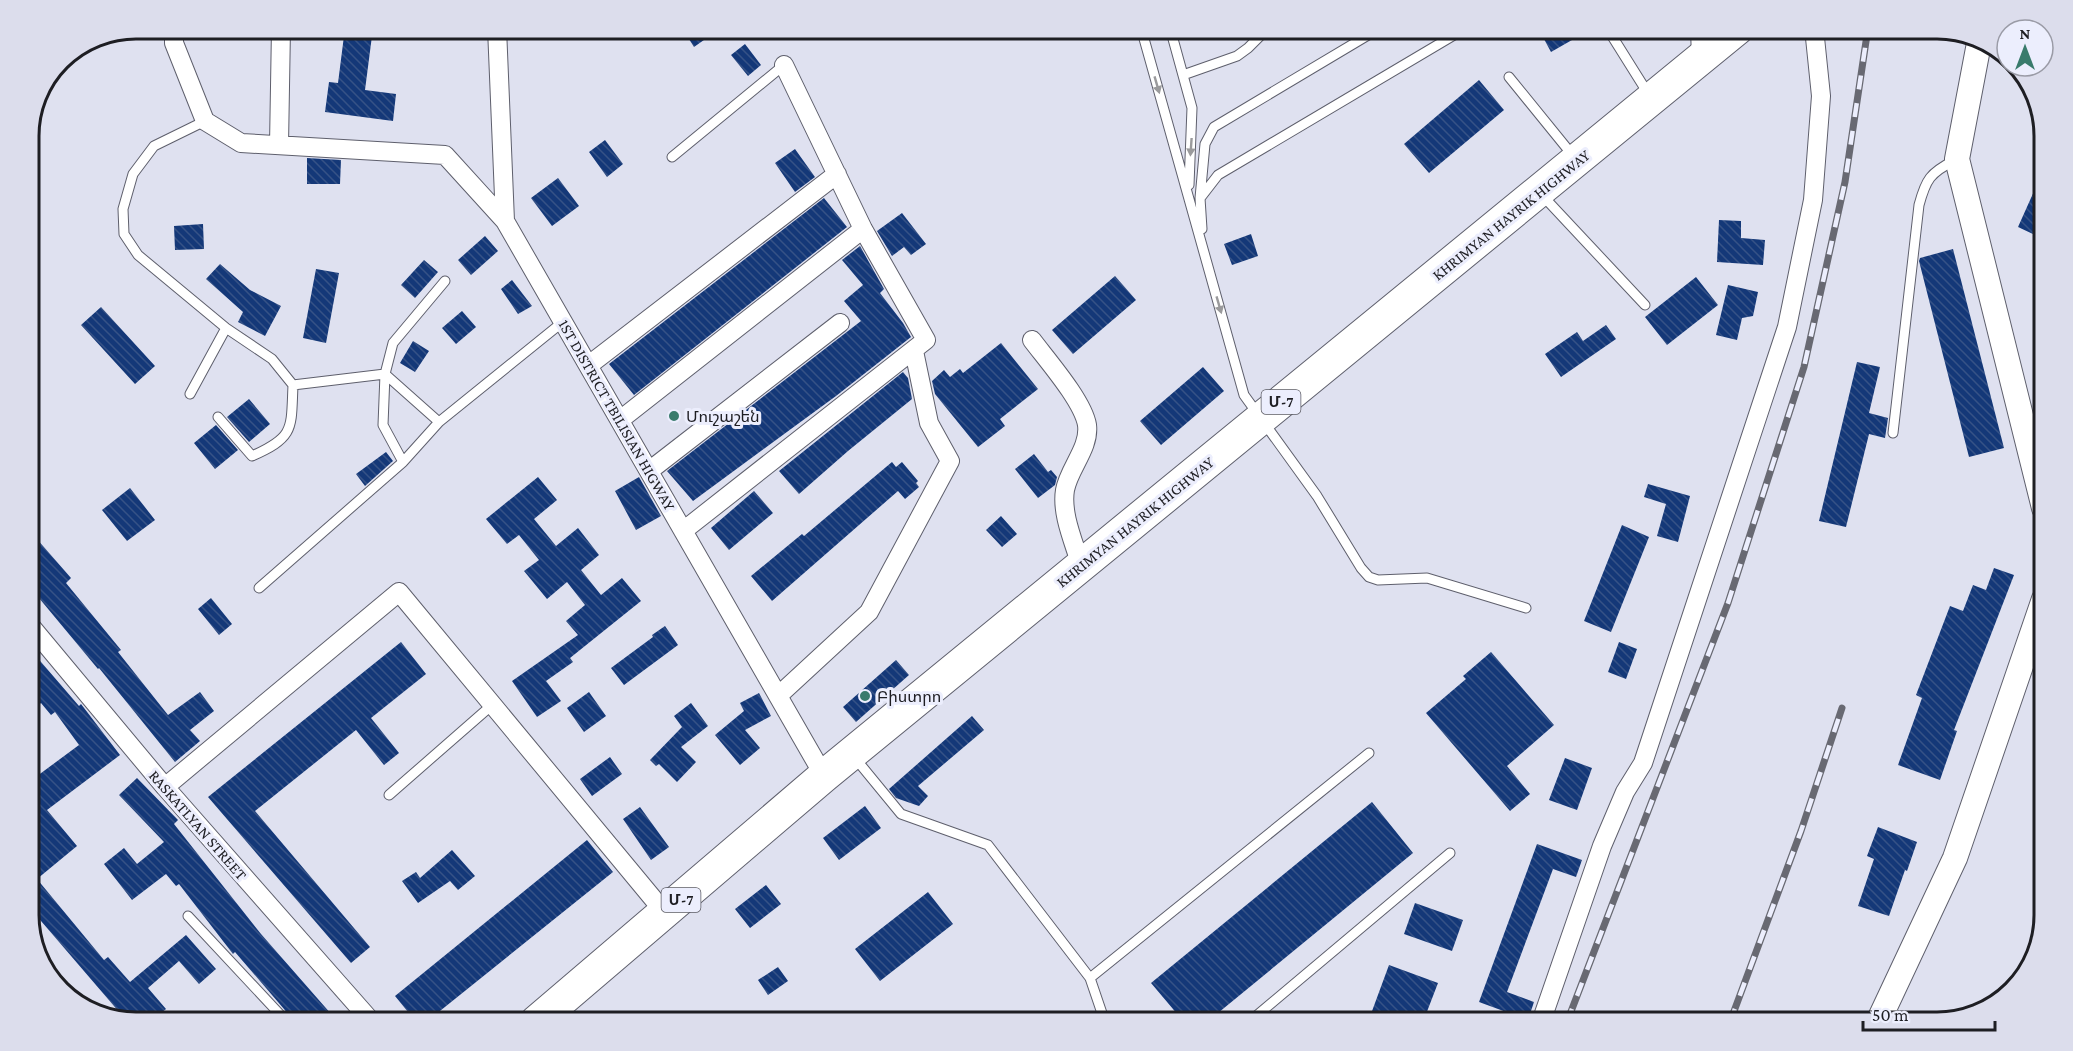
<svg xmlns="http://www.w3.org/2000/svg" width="2073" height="1051" viewBox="0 0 2073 1051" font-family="'Crimson Pro','Noto Sans Armenian',serif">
  <defs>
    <pattern id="building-back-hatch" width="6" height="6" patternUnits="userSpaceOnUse" patternTransform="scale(1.5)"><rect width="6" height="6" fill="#143878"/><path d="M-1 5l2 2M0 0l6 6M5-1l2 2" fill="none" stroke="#365286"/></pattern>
  </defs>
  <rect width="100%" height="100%" fill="#dfe1f0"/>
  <path fill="url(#building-back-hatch)" d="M345,28h28l-8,62 31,4 -3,27 -68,-9 4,-30 9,1z
    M682,28h39l-27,19z
    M1538,28h55l-42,24z
    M745,44l16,21 -13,11 -17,-21z
    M1479,80l25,30 -75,63 -25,-29z
    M605,140l18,24 -16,13 -18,-25z
    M795,149l20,28 -20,15 -20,-29z
    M307,158l34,2 -1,24h-33z
    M2044,169v57l-5,11 -21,-10z
    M558,178l21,28 -27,20 -21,-28z
    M824,198l23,29 -213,168 -25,-31z
    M902,213l24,31 -15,11 -7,-8 -12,9 -15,-25z
    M1719,220l22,1v17l24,2 -2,25 -46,-3z
    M203,224l1,25 -29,1 -1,-24z
    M1251,234l7,22 -26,9 -8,-21z
    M485,236l13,15 -27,24 -13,-15z
    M860,246l24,43 -4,4 23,30 8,14 -75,59 -143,105 -26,-30 194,-150 -17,-20 19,-16 -21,-25z
    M1953,249l51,199 -35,9 -50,-196 1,-3z
    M424,260l14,12 -23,26 -14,-13z
    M220,264l30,26 31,16 -16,30 -27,-14 5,-10 -37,-33z
    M316,269l23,4 -13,70 -23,-5z
    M1115,276l21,24 -63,54 -21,-24z
    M1696,277l22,28 -51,40 -22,-28z
    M512,280l20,26 -14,8 -17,-25z
    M1728,285l30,7 -5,24 -11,2 -5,22 -21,-5z
    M101,307l54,59 -20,18 -54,-59z
    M462,311l14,16 -20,17 -14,-16z
    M1606,325l10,14 -55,38 -16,-23 32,-22 6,9z
    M413,341l16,10 -14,21 -15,-9z
    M1001,343l37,46 -38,30 5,7 -27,21 -43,-53 -3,-13 12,-11 6,7 10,-8 3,4z
    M1857,362l23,5 -11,46 19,5 -3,20 -16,-4 -23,93 -27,-6z
    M1203,367l21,24 -63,54 -21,-24z
    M903,372l5,6 4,21 -64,52 -49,43 -20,-23z
    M249,399l21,25 -21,18 -22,-25z
    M216,425l22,25 -23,19 -21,-26z
    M386,452l7,9 -28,25 -9,-12z
    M1034,454l14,18 3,-2 6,7 -2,8 -17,13 -23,-29z
    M892,462l4,5 6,-5 16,19 -2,2 3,4 -14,12 -7,-8 -126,110 -21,-25 51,-42 2,2z
    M538,477l19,23 -23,19 22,27 22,-18 21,27 -18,15 20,25 21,-17 19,23 -71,57 3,4 -27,19 15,20 -24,16 -25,-36 66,-46 -12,-14 19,-16 -18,-23 -20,17 -23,-28 15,-11 -20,-25 -12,9 -21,-25z
    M639,477l22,39 -25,14 -21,-39z
    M1648,484l42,12 -12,46 -21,-6 9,-32 -22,-7z
    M130,488l25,32 -28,21 -25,-31z
    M754,491l19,22 -44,37 -18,-22z
    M1001,516l16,18 -15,13 -16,-17z
    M1622,525l27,12 -38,95 -27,-11z
    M29,530l42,48 -5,5 55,67 -3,2 50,63 32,-23 14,19 -24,19 10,11 -25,21 -76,-94 -1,1 -69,-83z
    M1994,568l20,7 -60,155 3,1 -17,49 -42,-15 24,-67 -6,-3 34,-89 13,5 10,-26 13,5z
    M211,598l21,26 -13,11 -21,-26z
    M665,626l13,19 -54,40 -13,-17 42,-31 -1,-2z
    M401,642l25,32 -55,44 28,35 -15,12 -28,-35 -101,81 115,136 -19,16 -143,-166z
    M1619,642l18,7 -11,30 -18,-7z
    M29,648l50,58 2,-2 39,51 -73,55 30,36 -40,33 67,81 4,-3 22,25 56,-47 30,34 -17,15 -20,-23 -31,27 18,21 -17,14 -23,-3 -97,-113v-125l50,-37 -24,-33 -4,3 -10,-12 -12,10z
    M1491,652l63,73 -47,41 23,28 -20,17 -84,-98 40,-34 -3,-3z
    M896,660l13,15 -53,47 -13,-15z
    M589,692l17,24 -22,16 -17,-24z
    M759,693l12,23 -26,14 15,18 -20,17 -25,-30 29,-24 -4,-8z
    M691,703l17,23 -27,21 15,15 -19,20 -18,-18 -3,2 -6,-6 32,-33 -8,-11z
    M972,716l12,14 -66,56 10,10 -9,10 -23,-8 -7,-9z
    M610,757l12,17 -30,22 -12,-17z
    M1565,758l27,10 -15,42 -28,-10z
    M137,778l41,42 -4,4 87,110 78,89h-43l-61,-71 -2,2 -54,-70 -3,2 -10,-12 -34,26 -28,-36 20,-16 13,16 27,-22 -45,-47z
    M1372,802l41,51 -206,169h-23l-33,-39z
    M865,806l16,22 -42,32 -16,-22z
    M640,807l29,40 -18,13 -28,-41z
    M1878,827l39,15 -10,29 -2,-1 -16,46 -31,-10 16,-47 -7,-3z
    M587,840l26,32 -188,151h-8l-22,-27z
    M1537,844l45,16 -6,17 -23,-8 -46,123 27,10 -6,18 -49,-18z
    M452,850l23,26 -17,14 -8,-9 -32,22 -16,-22 14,-9 4,6z
    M766,885l15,19 -31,24 -15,-19z
    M928,892l25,32 -73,57 -25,-32z
    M1415,903l48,17 -11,31 -48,-17z
    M1389,965l49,18 -15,39h-55z
    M778,967l10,14 -20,14 -10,-15z"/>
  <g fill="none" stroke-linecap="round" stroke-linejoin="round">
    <defs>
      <path id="lane" d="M1141,28l103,367 73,101 44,72 8,9 9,3 49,-2 99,30
        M1170,28l22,80 -3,77
        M1607,28l42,67
        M1183,75l54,-19 11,-8 20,-20
        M1509,77l65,80
        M205,121l-51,25 -21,28 -10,35 1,25 14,21 88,73 46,31 21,26c-2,44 2,52 -41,71l-34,-39
        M672,157l112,-92
        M1542,195l103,110
        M1201,197l17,-22 248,-147
        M1202,229l-2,-31 5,-54 9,-17 166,-99
        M293,385l92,-11 8,-31 52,-62
        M190,394l36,-66
        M1893,433l26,-228c7,-26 11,-32 36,-45
        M403,462l36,-40 125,-101
        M259,588l144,-126 -20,-37 2,-51 54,48
        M855,758l46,56 87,31 102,133 15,44
        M389,795l103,-90
        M188,916l99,106
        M1090,978l279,-225
        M1249,1022l201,-169"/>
      <path id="street" d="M174,28v15l31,78 36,22 204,12 60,66
        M497,28l8,193 319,555
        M1700,28l1,31
        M279,145l2,-117
        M1032,340c15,20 51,61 55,85 3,23 -18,43 -22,65 -4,24 9,52 16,76
        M589,365l248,-191
        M620,420l243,-191
        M649,471l191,-148
        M683,531l243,-191 -63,-111 -79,-164
        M29,624l136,163 207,235
        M778,696l91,-84 81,-151 -21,-38 -15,-72
        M165,787l234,-195 266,321
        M1541,1022l61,-176 23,-54 18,-29 144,-436 26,-127 8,-104 -7,-68"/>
      <path id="secondary" d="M1980,38l-23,121 87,349
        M1878,1022l77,-164 89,-259"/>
      <path id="highway" d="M536,1022l288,-246 914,-748"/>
    </defs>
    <use href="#lane" stroke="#5e5f6c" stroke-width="11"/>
    <use href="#street" stroke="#5e5f6c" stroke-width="20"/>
    <use href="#secondary" stroke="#5e5f6c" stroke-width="26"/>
    <use href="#highway" stroke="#5e5f6c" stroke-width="34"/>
    <use href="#lane" stroke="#fff" stroke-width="9"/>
    <use href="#street" stroke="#fff" stroke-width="18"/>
    <use href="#secondary" stroke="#fff" stroke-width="24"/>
    <use href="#highway" stroke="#fff" stroke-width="32"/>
    <defs>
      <path id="rail" d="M1567,1022l161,-419 76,-236 41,-185 23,-154
        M1730,1022l71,-191 41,-123"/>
    </defs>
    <use href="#rail" stroke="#686972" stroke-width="7"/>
    <use href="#rail" stroke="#eceefd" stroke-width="4.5" stroke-dasharray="14" stroke-linecap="butt"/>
  </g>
  <defs><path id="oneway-solid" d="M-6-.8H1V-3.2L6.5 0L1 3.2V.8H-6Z" transform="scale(1.5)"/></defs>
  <g fill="#9a9a9c">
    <use href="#oneway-solid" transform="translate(1157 85) rotate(74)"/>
    <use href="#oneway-solid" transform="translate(1191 147) rotate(94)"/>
    <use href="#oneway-solid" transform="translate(1219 305) rotate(74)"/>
  </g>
  <g fill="#397b6c" stroke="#eceefd" stroke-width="2">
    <circle cx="674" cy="416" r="6"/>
    <circle cx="865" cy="696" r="6"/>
  </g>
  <g text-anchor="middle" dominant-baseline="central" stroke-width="6" stroke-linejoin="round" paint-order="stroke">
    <g fill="#eceefd" stroke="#5c5c64" stroke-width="1.5">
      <rect x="1261.5" y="390" width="39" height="24" rx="4.5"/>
      <rect x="661.5" y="888" width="39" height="24" rx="4.5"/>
    </g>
    <g font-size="15" font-weight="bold" fill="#1e1e23">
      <text x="1281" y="402">Մ-7</text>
      <text x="681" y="900">Մ-7</text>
    </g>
    <g font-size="16" fill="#1e1e23" stroke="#eceefd">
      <text transform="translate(1511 215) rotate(-39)">KHRIMYAN HAYRIK HIGHWAY</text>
      <text transform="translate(617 415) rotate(60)">1ST DISTRICT TBILISIAN HIGWAY</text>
      <text transform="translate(1135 522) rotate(-39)">KHRIMYAN HAYRIK HIGHWAY</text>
      <text transform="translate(198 825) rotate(49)">RASKATLYAN STREET</text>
    </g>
    <g font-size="16" fill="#1e1e23" stroke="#eceefd" text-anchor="start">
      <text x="686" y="416">Մուշաշեն</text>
      <text x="877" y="696">Բիստրո</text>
    </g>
  </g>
  <path d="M0 0H2073V1051H0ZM136 39H1937A97 97 0 0 1 2034 136V915A97 97 0 0 1 1937 1012H136A97 97 0 0 1 39 915V136A97 97 0 0 1 136 39Z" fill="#dcddec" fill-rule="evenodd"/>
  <path fill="none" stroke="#1e1e23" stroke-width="3" d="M136 39H1937A97 97 0 0 1 2034 136V915A97 97 0 0 1 1937 1012H136A97 97 0 0 1 39 915V136A97 97 0 0 1 136 39Z"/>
  <g transform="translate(2025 48)"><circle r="28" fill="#eceefd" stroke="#9a9ba6" stroke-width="1.5"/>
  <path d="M0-4.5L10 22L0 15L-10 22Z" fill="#397b6c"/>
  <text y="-9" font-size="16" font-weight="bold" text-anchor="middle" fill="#1e1e23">N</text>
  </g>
  <path d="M1863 1021v9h132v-9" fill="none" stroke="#1e1e23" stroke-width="3"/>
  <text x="1872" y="1021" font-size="18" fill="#1e1e23" stroke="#eceefd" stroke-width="4.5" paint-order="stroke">50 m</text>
</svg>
